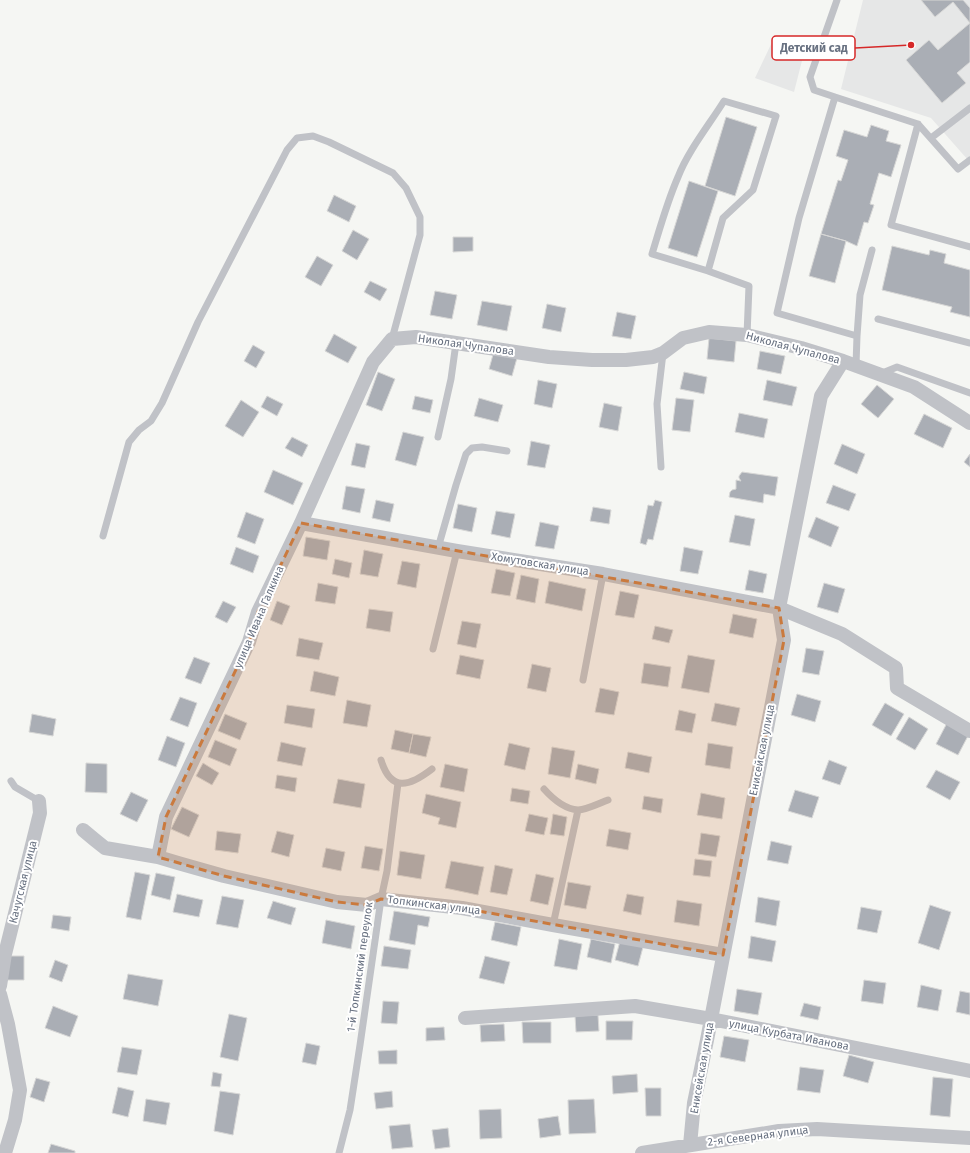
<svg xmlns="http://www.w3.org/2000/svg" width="970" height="1153" viewBox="0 0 970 1153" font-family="'Fira Sans',sans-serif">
  <rect width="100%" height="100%" fill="#f5f6f3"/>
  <path fill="#e6e7e7" d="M863,0h107v158l-2,2 -37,-42 -90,-29z
    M775,36l31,9 -12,47 -39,-14z"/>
  <path fill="#aaaeb5" stroke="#d7d7d6" d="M921,0h42l7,8v15l-17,-21 -18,15z
    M970,23v39l-13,11 9,10 -24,20 -36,-43 23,-20 9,10z
    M726,117l31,10 -22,69 -30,-10z
    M871,125l18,6 -3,10 15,4 -10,32 -12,-4 -9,31 4,1 -6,18 -4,-1 -7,24 -11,-5 -25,-7 17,-54 3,1 7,-21 -12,-4 8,-26 23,7z
    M689,181l29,10 -21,66 -29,-9z
    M334,195l22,11 -7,16 -22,-11z
    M353,230l16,9 -12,21 -15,-9z
    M821,234l25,7 -11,42 -26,-7z
    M453,237h20v14l-20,1z
    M892,246l37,9 1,-5 16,4 -2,9 26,7v47l-20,-5 2,-5 -70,-17z
    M317,256l16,9 -12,21 -16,-9z
    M370,281l17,8 -7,12 -16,-9z
    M435,291l22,4 -5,24 -22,-4z
    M482,301l30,5 -5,25 -30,-6z
    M547,304l19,4 -5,24 -19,-4z
    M617,312l19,4 -5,23 -19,-3z
    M334,334l23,13 -9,16 -23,-12z
    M709,338l27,3 -2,21 -27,-3z
    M253,345l12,7 -9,16 -12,-7z
    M494,351l23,7 -5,18 -23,-7z
    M760,351l25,5 -4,18 -24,-5z
    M378,372l17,7 -13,32 -16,-6z
    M684,372l23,5 -3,17 -24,-5z
    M538,380l19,4 -5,24 -18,-4z
    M767,380l30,7 -5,19 -29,-6z
    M877,385l17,14 -16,19 -17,-14z
    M267,396l16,8 -6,12 -16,-9z
    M415,396l18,4 -3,13 -18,-4z
    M479,398l24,7 -5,17 -24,-6z
    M676,398l18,2 -4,32 -18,-2z
    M241,400l18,12 -16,25 -18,-11z
    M604,403l18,4 -4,24 -19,-4z
    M739,413l29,6 -4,19 -29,-6z
    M924,414l28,14 -9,20 -29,-14z
    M403,432l21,5 -8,29 -21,-6z
    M292,437l16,8 -6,12 -17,-9z
    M531,441l19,4 -5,23 -18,-3z
    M356,443l14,3 -5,22 -14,-3z
    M842,444l23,10 -8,20 -23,-10z
    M970,454v13l-6,-5z
    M273,470l30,13 -10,22 -29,-13z
    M742,472l36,5 -3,19 -11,-2 -1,9 -34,-6 1,-5 2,-2 4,-1v-9l5,1 -2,-3v-2z
    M833,485l23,9 -7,17 -23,-8z
    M346,486l19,3 -5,24 -18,-4z
    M376,500l18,4 -4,18 -18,-4z
    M655,500l7,2 -9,38 -5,-1 -2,6 -6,-2 8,-38 5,1z
    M458,504l19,4 -5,24 -19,-4z
    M593,507l18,3 -2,14 -19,-3z
    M496,511l19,3 -5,24 -19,-4z
    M246,512l18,7 -9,25 -18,-7z
    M735,515l20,4 -5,27 -21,-4z
    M816,517l23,10 -8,20 -23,-10z
    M540,522l19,4 -5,23 -19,-3z
    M306,537l24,4 -3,19 -24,-4z
    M236,547l23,9 -6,17 -23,-9z
    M684,547l19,4 -5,23 -18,-3z
    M364,550l19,4 -5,23 -18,-3z
    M335,559l17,4 -3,15 -17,-4z
    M402,561l18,3 -4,24 -19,-4z
    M496,569l19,4 -5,23 -19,-3z
    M749,570l18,4 -4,19 -18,-3z
    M521,575l18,4 -4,24 -19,-4z
    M549,581l37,8 -4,22 -37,-8z
    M318,583l20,4 -3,17 -20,-3z
    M824,583l21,6 -7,24 -21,-6z
    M620,591l19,4 -5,23 -19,-3z
    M223,601l13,6 -9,16 -12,-6z
    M277,601l13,5 -8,19 -12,-5z
    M369,609l24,3 -3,20 -24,-4z
    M733,614l24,5 -4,19 -24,-5z
    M462,621l19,3 -5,24 -19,-4z
    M655,626l18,4 -4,13 -17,-4z
    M299,638l24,5 -4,17 -23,-4z
    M806,648l18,3 -5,24 -17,-3z
    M460,655l24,5 -4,19 -24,-5z
    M688,655l27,5 -6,33 -28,-5z
    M194,657l16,6 -9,21 -16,-6z
    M644,663l27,4 -3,20 -27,-4z
    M532,664l19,4 -5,24 -19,-4z
    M314,671l25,6 -4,19 -25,-5z
    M600,688l19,4 -5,23 -19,-3z
    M797,694l24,7 -6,21 -24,-7z
    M180,697l17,6 -9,24 -18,-7z
    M347,700l24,5 -4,22 -24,-4z
    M715,703l25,5 -4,18 -25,-5z
    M885,703l19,11 -13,22 -19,-11z
    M287,705l28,4 -3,19 -28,-5z
    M679,710l17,4 -4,19 -17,-3z
    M32,714l24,5 -3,17 -24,-4z
    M225,714l22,9 -7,17 -22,-9z
    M909,717l19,12 -13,21 -19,-11z
    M947,723l22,11 -11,21 -22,-11z
    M395,730l18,4 -4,19 -18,-4z
    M413,734l18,3 -5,20 -17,-4z
    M167,736l18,7 -9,24 -18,-7z
    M215,740l22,9 -7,17 -22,-9z
    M281,742l25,6 -4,18 -25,-5z
    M509,743l21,5 -5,22 -21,-5z
    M708,743l25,4 -3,22 -25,-4z
    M552,747l23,4 -5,27 -22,-4z
    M628,752l24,5 -3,16 -24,-5z
    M829,760l18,7 -7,18 -18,-6z
    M86,763l21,1v29l-22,-1z
    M203,763l16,10 -7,12 -16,-9z
    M445,764l23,5 -4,23 -24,-5z
    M578,764l21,5 -3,15 -21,-5z
    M936,770l24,12 -10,18 -24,-13z
    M277,775l20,3 -2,14 -20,-4z
    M338,779l27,5 -4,24 -28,-5z
    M512,788l18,3 -2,13 -18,-3z
    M795,790l24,7 -7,21 -24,-7z
    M131,792l17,8 -11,22 -17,-8z
    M701,793l24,5 -3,21 -25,-4z
    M426,794l35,8 -5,26 -18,-4 2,-6 -18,-5z
    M644,796l19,3 -2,14 -19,-4z
    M182,807l17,8 -10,22 -18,-8z
    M529,814l19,4 -4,17 -19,-4z
    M553,814l14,3 -3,19 -14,-2z
    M609,829l22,4 -3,17 -22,-4z
    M217,831l24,3 -3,19 -23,-3z
    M277,831l17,4 -5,22 -18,-5z
    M701,833l19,3 -4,21 -18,-3z
    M771,841l21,5 -4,18 -21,-4z
    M365,846l18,3 -4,22 -18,-3z
    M326,848l19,4 -4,19 -19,-4z
    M400,851l25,4 -4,24 -24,-4z
    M695,859l17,2 -2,16 -17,-2z
    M451,861l33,6 -6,28 -33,-7z
    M495,865l18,4 -6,26 -17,-3z
    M135,872l15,3 -9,45 -15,-3z
    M156,873l19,4 -5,23 -19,-5z
    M536,874l18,4 -6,27 -18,-4z
    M568,882l23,4 -5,23 -22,-4z
    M177,894l26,6 -4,17 -26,-5z
    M627,894l17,3 -3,18 -18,-4z
    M222,896l22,4 -6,28 -22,-4z
    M758,897l22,4 -4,25 -21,-4z
    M677,900l25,4 -3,22 -25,-4z
    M273,901l23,7 -5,17 -24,-7z
    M930,905l21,7 -12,38 -21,-7z
    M861,907l21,4 -5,22 -20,-4z
    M394,911l36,6 -2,10 -10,-2 -3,20 -26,-5z
    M53,915l18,2 -2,14 -18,-3z
    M326,920l29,6 -4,23 -29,-6z
    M495,922l26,5 -4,19 -26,-6z
    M751,936l25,5 -4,21 -24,-4z
    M559,939l23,5 -5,26 -23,-4z
    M591,939l24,5 -4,19 -24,-6z
    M620,941l23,6 -5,19 -23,-6z
    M384,946l27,4 -3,19 -27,-3z
    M6,956h18v24h-18z
    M485,956l25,6 -6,22 -25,-6z
    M55,960l13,5 -6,17 -13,-5z
    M128,974l35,6 -5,26 -35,-7z
    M864,980l22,3 -3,21 -22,-3z
    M921,985l21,5 -4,21 -21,-4z
    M737,989l25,4 -4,22 -24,-4z
    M960,991l10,2v22l-14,-3z
    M383,1001l16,1 -2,22 -16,-1z
    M804,1003l17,4 -3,13 -18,-4z
    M53,1006l25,10 -8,21 -25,-9z
    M229,1014l18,4 -9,43 -18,-4z
    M598,1015l1,16 -23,1 -1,-16z
    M606,1021h27l-1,19h-26z
    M522,1022h29v21h-28z
    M504,1024l1,17 -24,1 -1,-17z
    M444,1027l1,13 -19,1v-13z
    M724,1036l25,4 -4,22 -25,-5z
    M306,1043l14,3 -4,19 -14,-3z
    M122,1047l20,3 -5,25 -20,-3z
    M397,1050v14h-18l-1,-13z
    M849,1055l25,7 -6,21 -25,-7z
    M800,1067l24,3 -4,23 -23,-3z
    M213,1072l9,2 -2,13 -9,-1z
    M637,1074l1,18 -25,2 -1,-18z
    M933,1077l20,2 -3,38 -20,-2z
    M36,1078l14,4 -6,20 -14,-5z
    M118,1087l16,4 -6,26 -16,-4z
    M645,1088h16v28h-15z
    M220,1091l20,3 -7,41 -19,-4z
    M392,1091l1,16 -17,2 -2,-16z
    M146,1099l24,4 -4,22 -23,-4z
    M594,1099l2,34 -27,1 -1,-34z
    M501,1109l1,29 -22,1 -1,-29z
    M558,1116l3,19 -21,3 -2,-19z
    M410,1124l3,23 -21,2 -3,-23z
    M448,1128l2,19 -15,2 -3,-19z
    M51,1144l24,7v2h-27z"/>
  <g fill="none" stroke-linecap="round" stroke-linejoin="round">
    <path stroke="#c0c2c7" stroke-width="7" d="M835,97l-21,-7 -4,-13 27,-77
      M918,124l-27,101 79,22
      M931,138l39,-30
      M872,250l-12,45 -3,41 -80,-23 22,-95 36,-121 83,27 40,45 12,-9
      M708,271l15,-53 30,-28 23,-74 -52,-15c-15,24 -36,50 -46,76 -11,25 -18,51 -26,77l56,17 41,15 -2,49
      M878,319l92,24
      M856,365l1,-29
      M880,374l17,-7 73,26
      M438,437l13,-58 5,-36
      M661,467l-4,-63 6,-51
      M103,536l26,-94 10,-12 12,-9 11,-18 36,-81 89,-172 10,-12 16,-2 16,6 64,31 13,15 14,29v18l-28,104
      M438,548l18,-63 10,-31 6,-6 10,-1 25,4
      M433,649l24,-98
      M583,680l20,-106
      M381,760c10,33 29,26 51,9
      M11,781l4,6 24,14
      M544,789c8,9 21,20 34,21 8,0 22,-7 30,-10
      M553,925l25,-115
      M339,1153l11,-43 10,-65 21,-146 6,-28 11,-88"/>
    <path stroke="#c0c2c7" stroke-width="14" d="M301,523l156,28 146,23 176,34 63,26 54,34 1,20 73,43
      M83,830l12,10 10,8 53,9 20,6 46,13 113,26 30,3 14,-6 81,9 91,17 170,30
      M158,857l8,-40 83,-175 9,-30 43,-89 72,-161 19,-23 24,-2 133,20 43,3h34l27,-3 10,-4 20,-15 26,-6 38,3 54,13 42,13 71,26 56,36
      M0,986l5,-32 35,-141 -1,-12
      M0,994l8,30 12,66 -5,30 -10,33
      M465,1018l170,-12 76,13 259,52
      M690,1145l4,-42 13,-63 77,-400 -5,-32 42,-212 22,-35
      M642,1153l137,-22 38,-2 153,9"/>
  </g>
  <path fill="#ca7a3e" fill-opacity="0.2" stroke="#ca7a3e" stroke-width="3" stroke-dasharray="8 5" stroke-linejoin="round" d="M301,523l478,85 5,32 -61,315 -261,-47 -81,-9 -14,6 -30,-3 -113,-26 -66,-19 8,-40 83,-175 9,-30z"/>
  <g text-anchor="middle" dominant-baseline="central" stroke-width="4" stroke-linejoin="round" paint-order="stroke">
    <g font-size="11" fill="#687181" stroke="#fff">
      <text transform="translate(466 345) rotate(8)">Николая Чупалова</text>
      <text transform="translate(793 348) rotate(15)">Николая Чупалова</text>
      <text transform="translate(540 564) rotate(9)">Хомутовская улица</text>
      <text transform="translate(259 617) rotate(-67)">улица Ивана Галкина</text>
      <text transform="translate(762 750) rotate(-79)">Енисейская улица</text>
      <text transform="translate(23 882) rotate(-76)">Качугская улица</text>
      <text transform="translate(434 905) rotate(7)">Топкинская улица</text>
      <text transform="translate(360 967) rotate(-82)">1-й Топкинский переулок</text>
      <text transform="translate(789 1035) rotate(11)">улица Курбата Иванова</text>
      <text transform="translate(702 1068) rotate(-80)">Енисейская улица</text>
      <text transform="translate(758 1136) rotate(-7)">2-я Северная улица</text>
    </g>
  </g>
  <path fill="none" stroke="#d62828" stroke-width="1.5" d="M911 45L855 48"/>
  <circle fill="#d62828" stroke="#fff" stroke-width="1.5" cx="911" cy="45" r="4"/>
  <rect fill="#fff" stroke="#d62828" stroke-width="1.5" x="772" y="36" width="83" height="24" rx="4"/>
  <g font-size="12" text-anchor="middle" font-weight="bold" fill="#687181">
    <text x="814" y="52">Детский сад</text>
  </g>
</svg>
